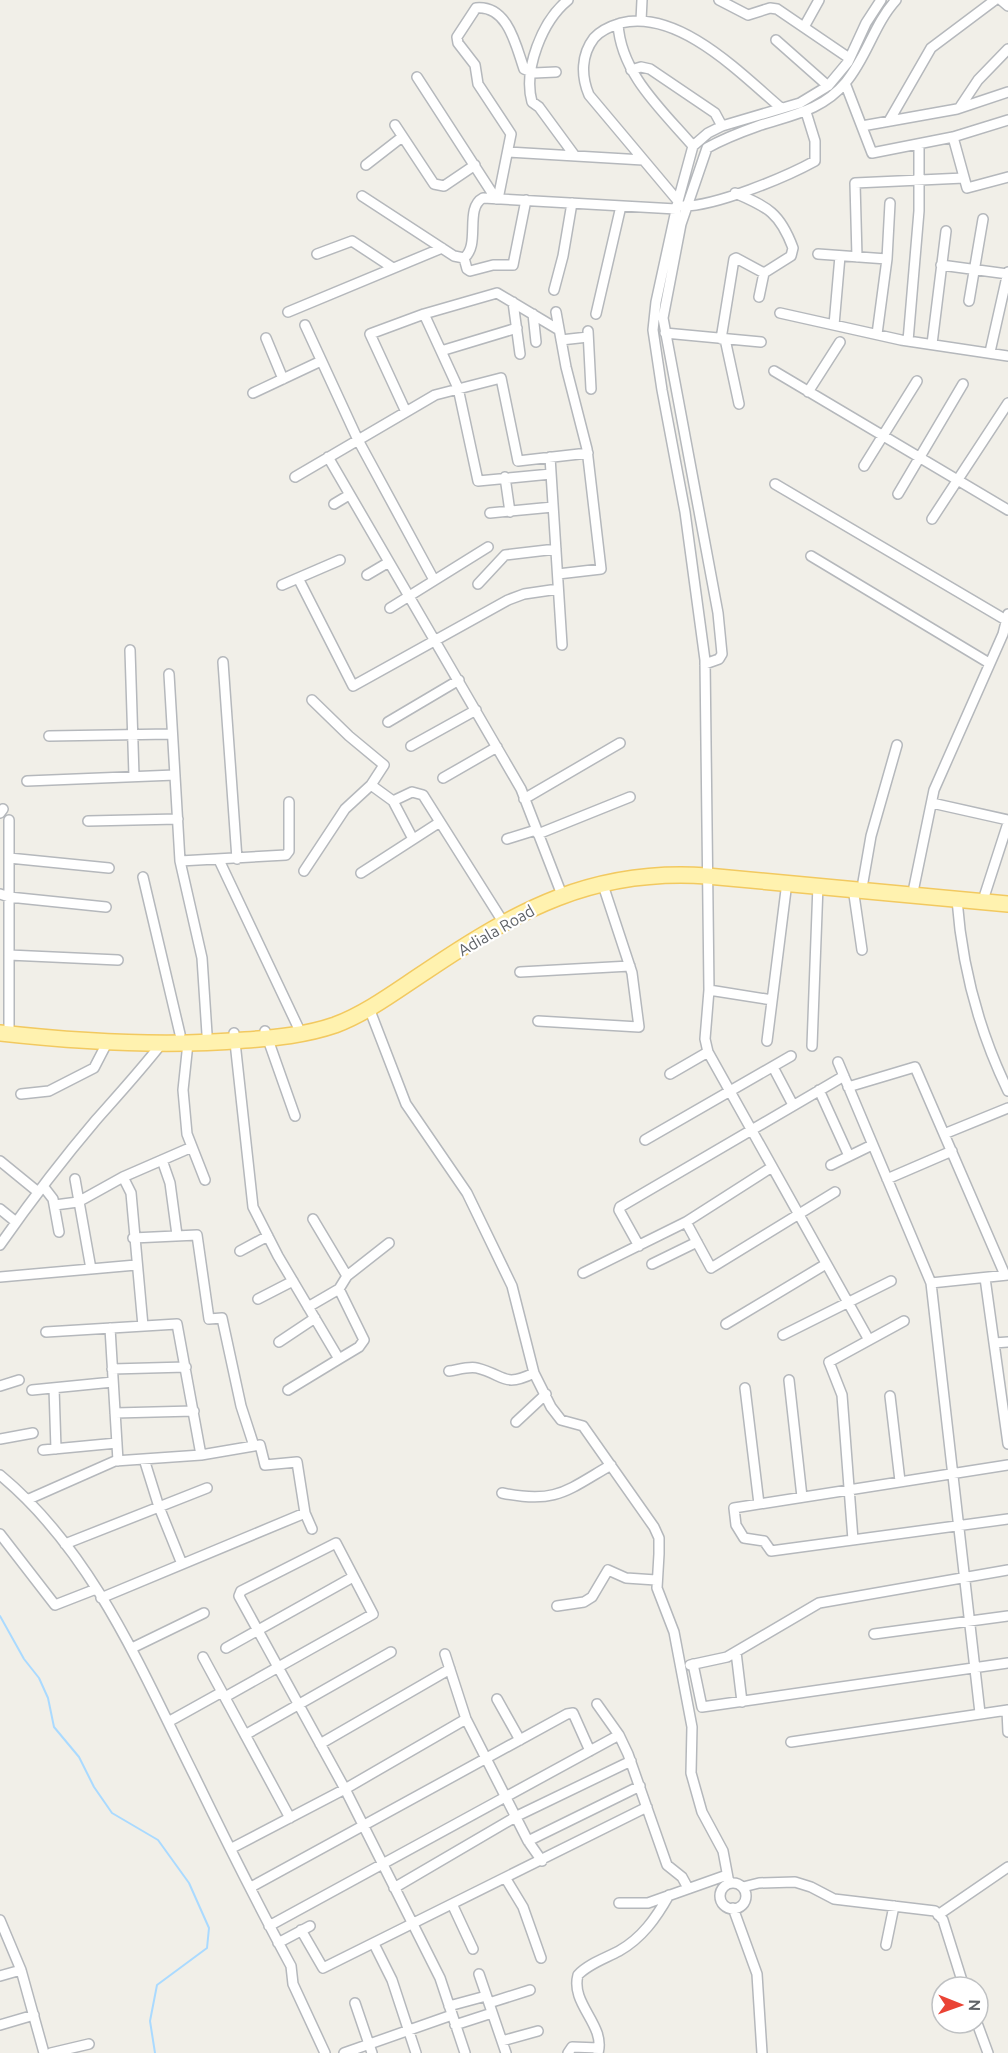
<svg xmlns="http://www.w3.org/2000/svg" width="1008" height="2053" viewBox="0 0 1008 2053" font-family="Ubuntu,sans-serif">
  <rect width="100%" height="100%" fill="#f1efe8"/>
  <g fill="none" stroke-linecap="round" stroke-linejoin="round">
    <path stroke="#aadaff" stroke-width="2" d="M0,1616l24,43 15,19 9,20 6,29 25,30 15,30 18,26 46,27 31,43 20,45 -2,20 -50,37 -7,36 5,32"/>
    <defs>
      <path id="street" d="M568,0c-26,21 -45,70 -36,102l7,5 36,49
        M719,0l29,15 22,-7 7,1 72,49
        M1001,0l7,6
        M641,21l1,-21
        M618,24c3,50 44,86 75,122
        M804,27l15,-27
        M776,40l52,46
        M631,70l10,-3 9,2 65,44 7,13
        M417,77l79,122
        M845,83l27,70 81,-16 55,-17
        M960,107l18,-27 30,-31
        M889,121l42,-73 64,-48
        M395,125l39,59 10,2 31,-21
        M862,126l95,-17 51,-17
        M953,137l14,51 41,-11
        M508,152l135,8
        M366,165l36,-28
        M735,193c33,14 45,20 58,55l-2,8 -27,17 -5,24
        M362,196l92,60 10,2
        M498,199l13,-65 -33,-50 -3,-19 -17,-22 -1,-6 19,-29c32,-3 40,38 48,61l10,4 22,-1
        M678,201l-89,-106c-8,-19 -8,-40 5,-57 7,-8 17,-12 27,-15 58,-14 120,51 160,85
        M682,206c32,1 104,-29 133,-45v-20l-9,-29
        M317,254l35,-13 41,27
        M818,254l69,5
        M857,257l-2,-74 109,-5
        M464,258c17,-13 0,-50 19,-60l193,11
        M464,258l3,11 3,2 23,-6h20l13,-65
        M941,265l67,9
        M554,290l9,-34 9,-53
        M969,301l14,-82
        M513,302l7,52
        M288,312l154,-64
        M556,312l10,55 21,82 14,120 -43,5
        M780,313l121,27 107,16
        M424,314l34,74 20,93 73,-7
        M533,314l3,28
        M596,314l25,-108
        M305,325l53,115 76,140
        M834,325l6,-69
        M588,331l3,58
        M665,333l96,9
        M877,334l10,-75 3,-56
        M266,338l17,41
        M721,339l13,-80 2,-1 28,15
        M725,339l14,65
        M561,340l27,-3
        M908,341l11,-130v-67
        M932,344l14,-113
        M441,351l76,-23
        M990,352l18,-80
        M774,371l234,139
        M808,392l32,-50
        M253,393l68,-32
        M406,412l-36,-78 54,-20 73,-21 62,37
        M328,457l193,332 41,106
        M550,457l12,188
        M864,466l53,-85
        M295,477l140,-82 66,-17 17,83 70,-8
        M505,477l5,35
        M775,484l231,136
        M898,494l65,-110
        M334,504l15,-9
        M490,513l63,-6
        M932,519l76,-116
        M811,556l178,107
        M367,575l22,-13
        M298,578l55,108 155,-86 16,-6 34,-5
        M478,584l27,-29 51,-6
        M282,585l58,-25
        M390,608l98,-61
        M130,650l4,126
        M223,662l14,197
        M705,664l14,-5 3,-5 -4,-41 -55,-295 18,-94 26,-76c16,-9 34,-16 51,-22 33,-11 64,-15 88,-44 21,-25 28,-58 50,-82
        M169,674l11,187 22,97 5,76
        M388,722l71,-42
        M49,736l122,-2
        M411,746l65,-36
        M443,778l54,-31
        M27,781l148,-6
        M371,785l22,16 20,38
        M524,799l96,-56
        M393,801l19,-9 11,3 77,122
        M932,803l76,17
        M0,813l3,-4
        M88,821l90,-2
        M538,834l92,-37
        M507,839l29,-9
        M9,858l100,10
        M219,860l79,167
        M180,861l106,-6 3,-4v-49
        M304,871l41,-62 26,-24 13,-20 -35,-29 -37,-36
        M361,873l79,-51
        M143,877l37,157
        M863,882l8,-46 26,-91
        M914,887l20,-97 69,-156 5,-20
        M853,888l9,62
        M0,894l9,3 97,10
        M985,894l23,-71
        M957,900c5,67 22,131 51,191
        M9,955l109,5
        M520,972l110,-6
        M709,990l63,10
        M369,1008l37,96 61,89 45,93 22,87 17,34 10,13 22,6 71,101 5,11v16l-2,34 17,44 18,95 -1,46 11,39 21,39 6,32
        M538,1021l101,6 -7,-54 -30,-91
        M9,1027v-207
        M265,1031l30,85
        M234,1033l19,174 25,49 61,103 -51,31
        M767,1041l20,-159
        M188,1043l-5,47 4,44 18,46
        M812,1046l6,-161
        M838,1062l93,221 49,430
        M773,1067l20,38
        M670,1074l38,-22
        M848,1087l67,-20 90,208
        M819,1090l30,66
        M21,1094l28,-3 45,-23 14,-27
        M944,1134l64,-26
        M645,1140l146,-84
        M162,1160l8,23 7,52
        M0,1161l38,31
        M831,1165l41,-20
        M123,1177l8,16 12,133
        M75,1179l16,90
        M887,1179l65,-28
        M43,1186l10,13 6,33
        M55,1205l23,-3 45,-25 69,-30
        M0,1209l16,13
        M313,1219l34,57
        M686,1222l25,46 124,-76
        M133,1238l64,-3 12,84 13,-1 19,88 13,40
        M0,1245c30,-43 62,-85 96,-125 23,-26 45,-50 66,-77
        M639,1246l-20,-36 1,-3 224,-131
        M240,1251l28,-15
        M652,1264l45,-22
        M583,1273l103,-51 86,-55
        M0,1277l136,-12
        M985,1278l23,166
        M931,1283l77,-8
        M339,1289l25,51 -5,7 -20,12
        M258,1299l35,-18
        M308,1307l31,-18 8,-13 42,-33
        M726,1324l100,-60
        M110,1328l8,133
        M46,1332l131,-8 24,131
        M783,1335l108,-54
        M869,1340l-161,-288 -3,-13 4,-49 -4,-330 -20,-148 -23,-122 -9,-60 3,-28 22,-101 15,-55 15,-13 14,-7 78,-23 28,-17 20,-24 18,-39 15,-23
        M279,1342l36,-24
        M994,1343l14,-1
        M112,1369l74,-2
        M449,1371c8,-1 20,-5 28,-3 28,7 26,20 57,5
        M789,1380l13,117
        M0,1386l19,-6
        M54,1388l2,61
        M745,1388l14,116
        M32,1390l81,-8
        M890,1396l10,85
        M115,1413l79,-2
        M516,1422l30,-28
        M0,1439l33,-6
        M43,1450l74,-7
        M144,1459l15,48 23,57
        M1008,1465l-274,43 2,17 8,13 20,3 7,10 237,-32
        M0,1475c93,77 141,194 194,300 31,64 63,128 97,191l2,18 32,69
        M502,1493c54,11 64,-2 109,-28
        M29,1499l86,-38 86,-6 59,-10 5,20 32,-3 8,51 7,16
        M0,1534l55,71 41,-16
        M853,1540l-11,-145 -13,-33 75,-41
        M65,1544l142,-56
        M101,1598l204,-85
        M557,1606l27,-4 8,-5 16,-27 18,8 30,2
        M874,1634l134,-18
        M132,1648l72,-35
        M226,1648l127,-71
        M736,1652l6,50
        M445,1654l21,65 62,122 14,20
        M203,1657l87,161
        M693,1664l9,43 306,-44
        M690,1665l37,-8 92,-54 189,-33
        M225,1697l148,-83 -37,-71 -95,48 -2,5 106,193 95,189 25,75
        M497,1699l23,41
        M597,1704l22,31 9,19 39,111 15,12 6,11
        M1007,1710l1,22
        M168,1722l54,-30
        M245,1735l146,-83
        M791,1742l217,-32
        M320,1744l130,-75
        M528,1841l112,-55
        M232,1848l113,-59 121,-70
        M506,1879l17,28 18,51
        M720 1896a13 13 0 1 1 26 0a13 13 0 1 1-26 0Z
        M251,1887l316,-173 6,-1 17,38
        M743,1887l16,-4 36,-1 16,5 23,12 101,12 8,9 21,67
        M394,1888l123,-72 114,-55
        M619,1903h29l79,-28
        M453,1906l20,43
        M733,1908l24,66 5,79
        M938,1915l70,-48
        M0,1920l21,50
        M269,1926l350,-191
        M301,1930l22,38 324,-161
        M278,1943l32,-17
        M374,1944l18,36 24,73
        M886,1945l8,-39
        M479,1974l27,79
        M0,1976l21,-6 23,83
        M355,2003l17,50
        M489,2003l41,-13
        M449,2006l37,-10
        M977,2023l11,30
        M0,2025l34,-10
        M455,2025l37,-12
        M502,2041l36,-10
        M51,2053l38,-9
        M344,2053l108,-38
        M568,2053l4,-6 27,1
        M598,2053c8,-28 -28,-49 -20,-78 10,-11 28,-17 41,-24 23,-13 37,-33 50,-56"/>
      <path id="primary" d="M0,1033c81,9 164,14 245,7 30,-2 61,-5 90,-15 32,-12 61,-34 90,-53 92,-62 168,-104 282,-96l301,28"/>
    </defs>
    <use href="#street" stroke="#b5b8bc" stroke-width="12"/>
    <use href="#primary" stroke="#f2c960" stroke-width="18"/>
    <use href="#street" stroke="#fff" stroke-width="9"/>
    <use href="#primary" stroke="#fff2af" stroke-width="15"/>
  </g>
  <g text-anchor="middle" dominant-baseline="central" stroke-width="4.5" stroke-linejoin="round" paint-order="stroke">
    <g font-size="16" fill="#5f6368" stroke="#fff">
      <text transform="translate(496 930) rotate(-30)">Adiala Road</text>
    </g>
  </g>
  <g transform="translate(960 2005) rotate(91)"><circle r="28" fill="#ffffff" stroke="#bfc1c3" stroke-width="1.5"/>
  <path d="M0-4.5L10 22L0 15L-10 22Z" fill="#ea4335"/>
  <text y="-9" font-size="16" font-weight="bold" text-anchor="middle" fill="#5f6368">N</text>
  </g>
</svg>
